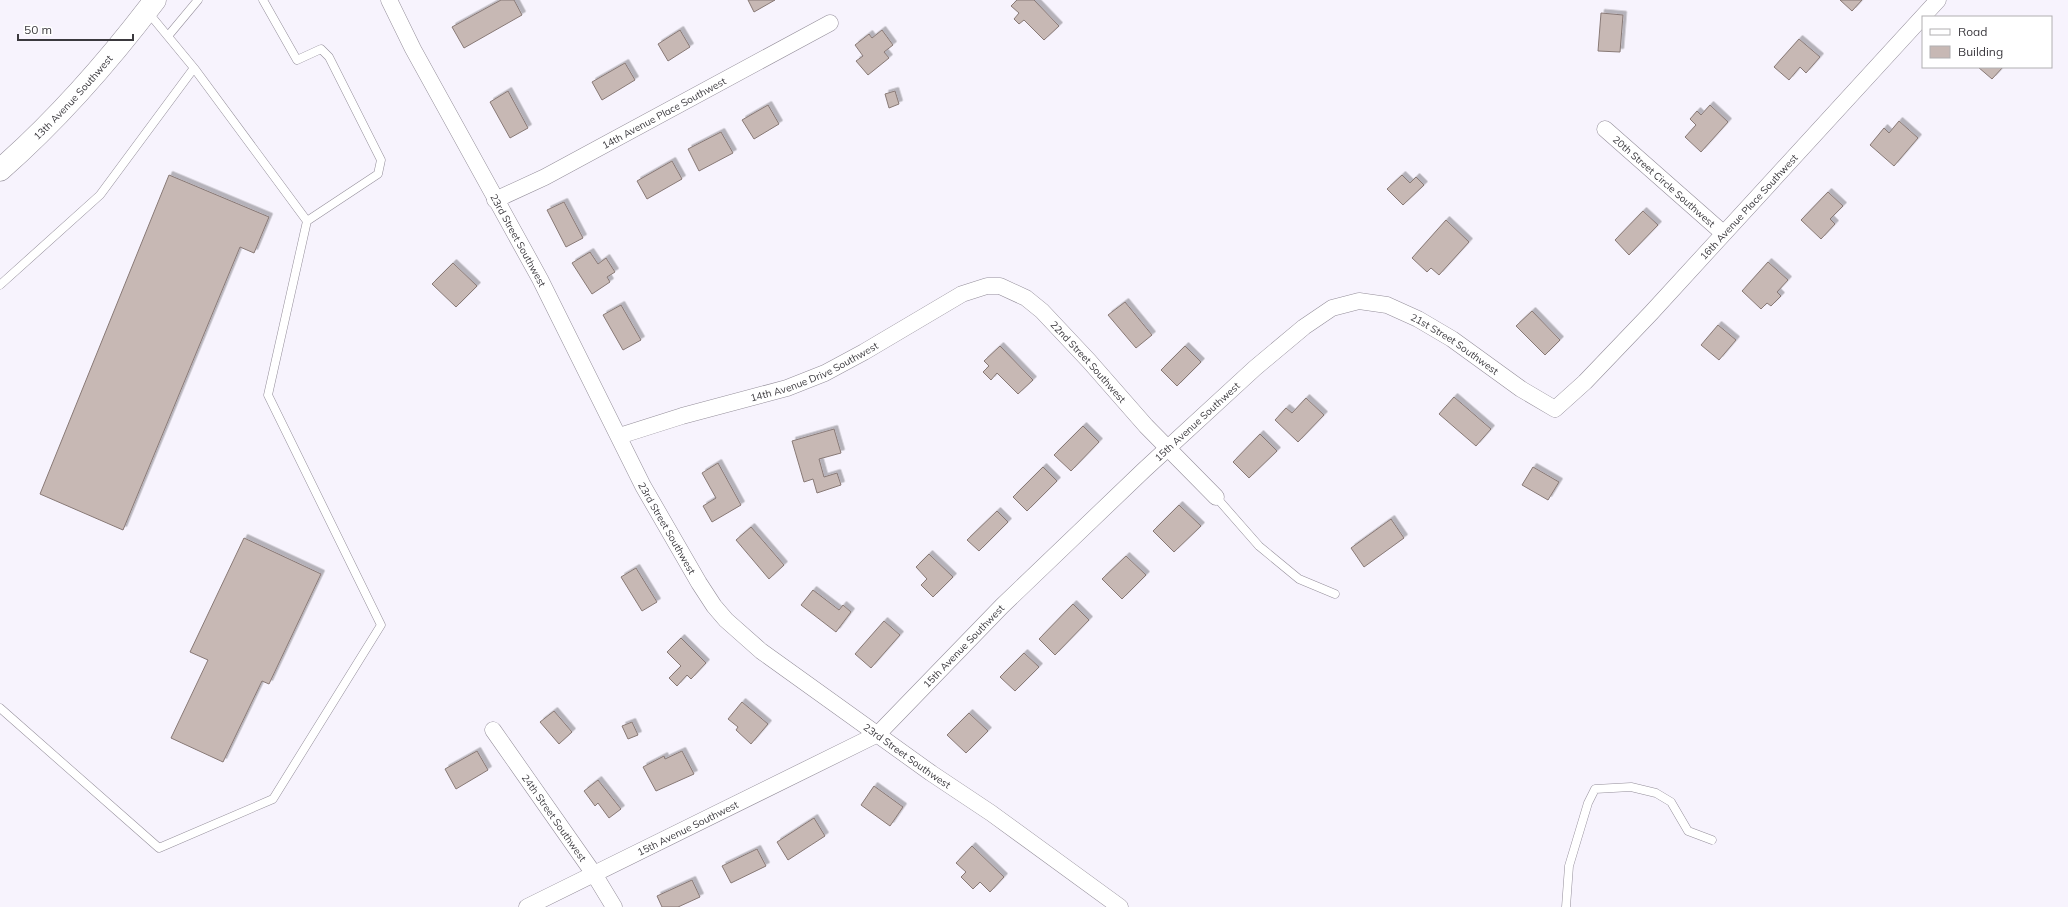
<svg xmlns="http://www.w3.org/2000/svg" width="2068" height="907" viewBox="0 0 2068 907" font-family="Mulish,sans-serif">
  <defs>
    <filter id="shadow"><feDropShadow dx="3.5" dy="-3.5" stdDeviation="0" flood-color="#0004"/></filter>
  </defs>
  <rect width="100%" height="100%" fill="#f7f3fd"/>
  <path fill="#c7b8b4" stroke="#887976" filter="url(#shadow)" d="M501,0h13l8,15 -58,33 -12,-21z
    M748,0h27l-21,12z
    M1017,0h17l25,26 -15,14 -20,-20 -5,4 -5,-5 5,-6 -8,-7z
    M1840,0h22l-10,11z
    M1601,13l22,2 -3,37 -22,-1z
    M680,30l10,17 -22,14 -10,-17z
    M882,30l11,15 -9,7 5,6 -21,17 -12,-14 7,-5 -8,-11 14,-11 3,4z
    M1799,39l21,18 -14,16 -6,-6 -11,13 -15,-13z
    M625,63l10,17 -33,20 -10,-18z
    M1978,67h25l-11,12z
    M508,91l20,37 -18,10 -20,-36z
    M895,91l4,13 -10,4 -4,-14z
    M768,105l11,19 -25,15 -12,-19z
    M1710,105l18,17 -27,30 -16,-15 11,-12 -6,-6 7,-8 4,4z
    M1899,121l19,17 -24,28 -24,-21 14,-17 5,5z
    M721,132l12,21 -34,18 -11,-22z
    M672,161l10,18 -35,20 -10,-18z
    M169,175l100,42 -15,36 -14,-6 -117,283 -83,-36z
    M1402,175l8,8 6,-6 8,8 -21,20 -16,-16z
    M1828,192l15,14 -13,13 5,5 -14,15 -20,-19z
    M564,202l19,36 -17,9 -19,-37z
    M1643,211l15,14 -29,30 -14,-15z
    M1446,220l23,22 -30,33 -8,-7 -4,4 -15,-14z
    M590,252l8,12 8,-6 9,14 -8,5 3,5 -18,12 -20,-31z
    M1768,262l20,18 -11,12 4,4 -10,10 -4,-3 -6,6 -19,-18z
    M453,263l24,23 -21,21 -24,-23z
    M1125,302l27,33 -16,13 -28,-33z
    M621,305l20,35 -18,10 -20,-35z
    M1532,311l28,29 -15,15 -29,-29z
    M1718,325l18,15 -17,20 -18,-15z
    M1000,346l33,34 -15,14 -21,-21 -6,7 -8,-8 6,-6 -5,-5z
    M1185,346l16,16 -24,24 -16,-16z
    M1454,397l37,32 -15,17 -37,-32z
    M1306,398l18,17 -26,27 -23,-22 11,-12 6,5z
    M1083,426l16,16 -28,29 -17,-16z
    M834,429l7,24 -22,6 5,18 13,-4 4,12 -24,8 -4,-14 -9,3 -12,-41z
    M1260,434l17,17 -28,27 -16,-16z
    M718,463l23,42 -29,17 -9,-16 13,-8 -14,-25z
    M1043,467l14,14 -30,30 -14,-14z
    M1533,467l26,15 -11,18 -26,-15z
    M1179,505l22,21 -27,26 -21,-21z
    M997,511l11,11 -29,29 -12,-11z
    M1391,519l13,19 -40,29 -13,-19z
    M751,527l33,38 -15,14 -33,-39z
    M244,538l77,36 -52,110 -7,-3 -39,81 -52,-24 37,-78 -18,-8z
    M929,554l24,23 -20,20 -12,-12 6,-6 -11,-12z
    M1126,556l20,19 -24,24 -20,-20z
    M636,568l21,34 -15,9 -21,-34z
    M813,590l26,20 4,-5 8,7 -15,20 -35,-27z
    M1073,604l16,16 -34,35 -16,-16z
    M884,621l16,14 -29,33 -16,-14z
    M681,638l25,25 -15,16 -4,-4 -10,11 -8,-8 12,-12 -14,-14z
    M1024,653l15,14 -24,24 -15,-14z
    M742,702l26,22 -17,20 -15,-14 2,-3 -10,-8z
    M554,711l18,21 -13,12 -19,-22z
    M969,713l19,18 -22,22 -19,-18z
    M632,722l6,13 -10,4 -6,-13z
    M477,751l11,19 -32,19 -11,-20z
    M682,751l12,23 -38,17 -13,-24 21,-11 1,3z
    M598,780l23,29 -12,9 -11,-15 -3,3 -11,-15z
    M874,786l29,21 -13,19 -29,-21z
    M814,818l11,18 -37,24 -11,-18z
    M972,846l32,31 -14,15 -10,-10 -7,7 -12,-12 5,-5 -10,-9z
    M757,849l9,17 -35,17 -9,-17z
    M692,880l8,17 -22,10h-16l-5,-11z"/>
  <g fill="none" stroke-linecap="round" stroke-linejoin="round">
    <defs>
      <path id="lane" d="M147,11l47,57 113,153
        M168,36l30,-36
        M0,285l100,-90 94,-127
        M1216,497l43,49 40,33 36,15
        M0,708l159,140 114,-49 108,-174 -113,-230 39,-174 71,-47 3,-14 -52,-103 -8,-8 -24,11 -34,-60
        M1566,907l3,-41 19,-63 7,-14 36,-2 25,6 15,9 17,29 24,9"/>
      <g id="street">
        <path id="s1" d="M389,0l24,49 127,230 103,207 56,97 15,23 12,14 35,31 170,122 60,40 129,94"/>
        <path id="s2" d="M1605,129l118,104"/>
        <path id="s3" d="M495,200l50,-23 285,-154"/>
        <path id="s4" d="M619,436l63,-20 105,-28 38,-15 39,-21 98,-58 25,-8h13l26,12 16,13 47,50 57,65 70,71"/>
        <path id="s5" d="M493,730l101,144 20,33"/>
        <path id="s6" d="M527,907l351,-173 124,-128 142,-136 111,-102 49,-41 28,-19 27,-7 28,4 31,14 34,20 69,50 34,20 30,-27 66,-69 287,-313"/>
      </g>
      <g id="secondary">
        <path id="s7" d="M0,170c58,-51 108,-108 155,-170"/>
      </g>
    </defs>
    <use href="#lane" stroke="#948e9a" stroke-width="9"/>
    <use href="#street" stroke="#948e9a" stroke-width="17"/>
    <use href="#secondary" stroke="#948e9a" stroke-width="23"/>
    <use href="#lane" stroke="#fff" stroke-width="8"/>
    <use href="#street" stroke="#fff" stroke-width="16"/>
    <use href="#secondary" stroke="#fff" stroke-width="22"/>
  </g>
  <g text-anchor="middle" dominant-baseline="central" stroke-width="3" stroke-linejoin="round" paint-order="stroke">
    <g font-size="10" fill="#3b393e" stroke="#fff">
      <text stroke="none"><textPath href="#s7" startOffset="103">13th Avenue Southwest</textPath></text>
      <text stroke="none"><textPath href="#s3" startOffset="190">14th Avenue Place Southwest</textPath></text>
      <text stroke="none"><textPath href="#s2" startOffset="79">20th Street Circle Southwest</textPath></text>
      <text stroke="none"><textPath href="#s6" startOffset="1549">16th Avenue Place Southwest</textPath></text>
      <text stroke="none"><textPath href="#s1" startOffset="273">23rd Street Southwest</textPath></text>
      <text stroke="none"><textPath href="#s6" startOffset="1149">21st Street Southwest</textPath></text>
      <text stroke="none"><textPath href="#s4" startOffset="531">22nd Street Southwest</textPath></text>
      <text stroke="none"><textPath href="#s4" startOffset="206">14th Avenue Drive Southwest</textPath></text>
      <text stroke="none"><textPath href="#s6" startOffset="838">15th Avenue Southwest</textPath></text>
      <text stroke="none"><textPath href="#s1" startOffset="597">23rd Street Southwest</textPath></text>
      <text stroke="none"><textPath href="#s6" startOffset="514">15th Avenue Southwest</textPath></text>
      <text stroke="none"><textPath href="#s1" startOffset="933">23rd Street Southwest</textPath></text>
      <text stroke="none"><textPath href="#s5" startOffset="107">24th Street Southwest</textPath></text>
      <text stroke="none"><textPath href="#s6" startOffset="179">15th Avenue Southwest</textPath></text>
    </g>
  </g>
  <rect x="1922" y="16" width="130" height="52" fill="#ffffff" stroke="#b1b0b2"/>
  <rect x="1930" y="29" width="20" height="6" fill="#ffffff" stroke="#b1b0b2"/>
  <text x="1958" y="36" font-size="12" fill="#3b393e">Road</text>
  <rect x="1930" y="46" width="20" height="12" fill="#c7b8b4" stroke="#b1b0b2"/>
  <text x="1958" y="56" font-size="12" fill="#3b393e">Building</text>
  <path d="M18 34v6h115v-6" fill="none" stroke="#3b393e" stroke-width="2"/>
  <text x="24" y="34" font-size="12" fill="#3b393e" stroke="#ffffff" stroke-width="3" paint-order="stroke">50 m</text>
</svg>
